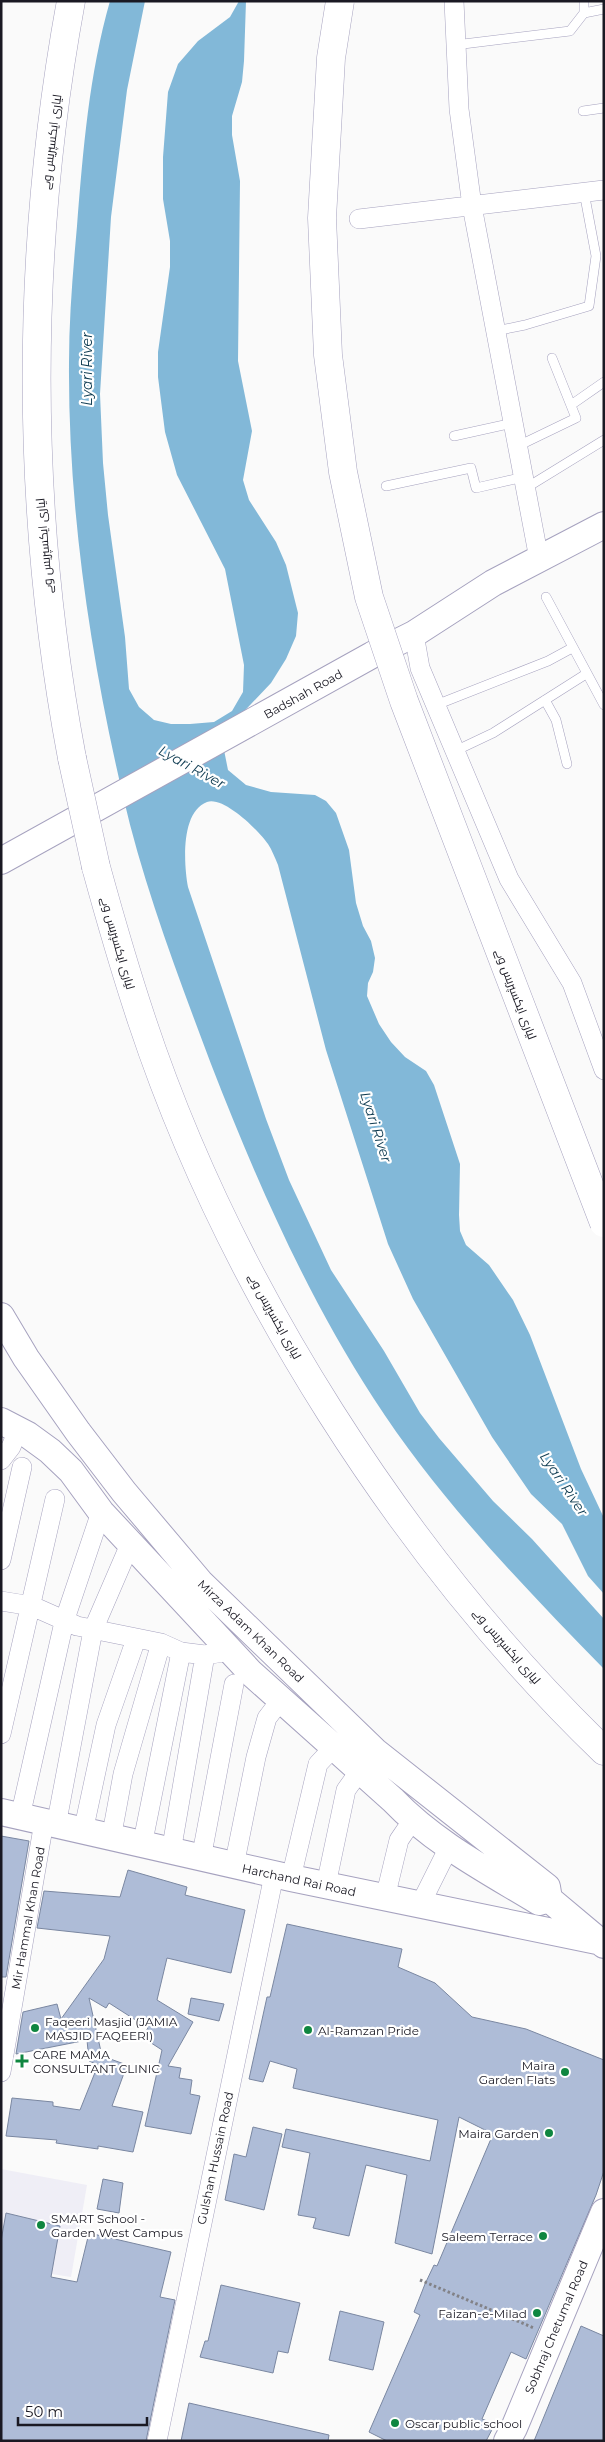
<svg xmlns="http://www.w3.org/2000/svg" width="605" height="2442" viewBox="0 0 605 2442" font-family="Montserrat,Cairo,sans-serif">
  <rect width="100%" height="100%" fill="#fafafa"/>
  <path fill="#efeef6" d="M1,2169l86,16 -16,92 -70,-11z"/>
  <path fill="#82b8d8" d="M110,1h35l-18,89 -16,127 -11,177 3,69 5,52 17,122 4,52 10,18 15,13 17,4h19l24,-2 18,-11 11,-19 1,-27 -19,-96 -48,-94 -12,-43 -7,-55v-25l12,-85v-26l-7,-42v-42l5,-65 10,-28 20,-23 32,-24 9,-16h7l-2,60 -2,21 -10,34v19l8,46 -2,180 14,70 -9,49 6,20 27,42 10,23 12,48 -2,23 -10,23 -15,24 -38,40 -10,22 5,25 18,15 25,7 44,3 11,6 10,12 13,37 7,53 7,23 8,15 4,17 -2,14 -5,11 -1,13 12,28 12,18 14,15 21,14 8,14 26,79 -1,51 1,16 6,14 23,20 24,35 17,35 51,134 23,49v76l-16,-18 -26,-52 -31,-30 -39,-57 -79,-138 -25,-55 -62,-194 -48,-185c-3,-7 -6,-15 -10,-21 -9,-13 -44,-48 -61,-42 -27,10 -23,64 -19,85l78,232 23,61 42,90 53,81 36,62 19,25 54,63 39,38 72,80v50c-82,-84 -166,-171 -230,-270 -68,-105 -118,-219 -163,-335 -33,-88 -67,-177 -88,-268 -33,-141 -55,-289 -54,-433 0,-46 4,-92 8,-137 6,-75 12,-152 33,-225z"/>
  <path fill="#aebcd7" stroke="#7a87a1" d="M1,1836l28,5 -23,136h-5z
    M128,1870l59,17 -2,8 60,15 -14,63 -64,-15 -10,42 36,22 -25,44 13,2 -2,10 13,2 -2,14 10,2 -9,38 -46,-8 17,-76 -20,-13 6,-9 -39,-25 -3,5 -17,-10 13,58 25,9 -15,41 31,6 -10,40 -35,-6v3l-42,-6 1,-3 -51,-4 6,-38 41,4v4l27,4 18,-45 -9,-4 -2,-21 -71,14 7,-42 34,-8 4,15 43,-60 6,-23 -73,-8 7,-37 76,6z
    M287,1924l115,25 -4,18 37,16 37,34 54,12 78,31v111l-8,24 -70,164 -15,-7 -29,67 13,5 -9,17h-99l-18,-9 51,-117 -6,-3 11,-28 9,-19 3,1 56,-132 -34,-17 -27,137 -37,-11 12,-68 -41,-10 -17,71 -36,-8 3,-10 -18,-3 12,-62 -28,-6 4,-18 144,32 8,-41 -145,-32 4,-19 -27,-8 -7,21 -14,-3 18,-82h3z
    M191,1998l33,6 -5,17 -31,-7z
    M253,2127l29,7 -18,76 -39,-10 9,-46 12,3z
    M103,2179l20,4 -4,30 -22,-4z
    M6,2213l54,13 -9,51 26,5 12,-49 82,19 -11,45 15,3 -29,141h-145v-200z
    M221,2285l79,18 -12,50 -10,-2 -5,22 -73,-16 5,-16h3z
    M340,2311l44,11 -11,48 -44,-10z
    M581,2326l23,10v105h-70z
    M189,2403l140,32 -1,6h-147z"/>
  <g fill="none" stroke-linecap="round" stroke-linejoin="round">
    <defs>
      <path id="lane" d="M584,1v12
        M455,45l115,-14 14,-18 20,-4
        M583,111l21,-3
        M496,331l29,-6 64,-19 7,-50 -12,-64
        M571,405l33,-23
        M454,436l59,-13
        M518,446l58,-28 -24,-60
        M386,486l85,-18 5,20 48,-11
        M526,488l78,-48
        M546,597l58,108
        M545,700l11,20 11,44
        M436,705l112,-44 24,-13
        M455,751l38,-18 93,-59"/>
      <path id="street" d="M454,1l5,108 13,97 67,353
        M359,219l245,-29
        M414,634l6,34 89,211 63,104 32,87
        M1,1460l10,-13 7,-17
        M1,1560l21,-93
        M1,1601l31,5 45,20 84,17 20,9 24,3 25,-4
        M1,1734l54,-235
        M20,1817l44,-195 37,-110
        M56,1826l37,-196 38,-88
        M83,1832l23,-107 30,-86
        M111,1839l12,-65 38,-131
        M142,1846l39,-194
        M171,1852l34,-197
        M201,1859l33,-175
        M234,1866l22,-109 11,-39 13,-17
        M291,1878l27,-114 15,-16
        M326,1885l20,-95 13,-18
        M385,1898l14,-58 13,-19
        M420,1905l29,-58
        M1,2072l43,-250
        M157,2441l117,-566"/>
      <path id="secondary" d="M1,861l371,-206 42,-21 79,-51 111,-58
        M1,1316l25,42 52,74 46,60 76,90 176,170 171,135 2,12 55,46
        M1,1421l27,14 22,16 21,20 30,41 150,161 142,127c41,43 95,71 146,102l10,-3
        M1,1812l290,66 306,63
        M507,2441l7,-13 90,-216"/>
      <path id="highway" d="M71,1c-46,250 -46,508 1,757
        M96,867c14,51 29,103 46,154 88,265 261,536 462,730"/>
    </defs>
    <use href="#lane" stroke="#a6a2bf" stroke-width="10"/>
    <use href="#street" stroke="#a6a2bf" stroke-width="20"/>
    <use href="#secondary" stroke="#a6a2bf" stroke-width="28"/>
    <use href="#highway" stroke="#a6a2bf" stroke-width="29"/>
    <path stroke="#828287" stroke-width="3" stroke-dasharray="2.5 2.5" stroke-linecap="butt" d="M420,2280l114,48"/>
    <use href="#lane" stroke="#fff" stroke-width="9"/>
    <use href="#street" stroke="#fff" stroke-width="19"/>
    <use href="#secondary" stroke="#fff" stroke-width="26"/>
    <use href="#highway" stroke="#fff" stroke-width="28"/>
    <defs>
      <path id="highway-bridge" d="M340,1l-9,57 -9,160 6,137 15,117 26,125 35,104 200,522
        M72,758l24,109"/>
    </defs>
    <use href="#highway-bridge" stroke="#a6a2bf" stroke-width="29" stroke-linecap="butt"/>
    <use href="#highway-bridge" stroke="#fff" stroke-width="28"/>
  </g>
  <g fill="#0f8640" stroke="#fff" stroke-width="2">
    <circle cx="35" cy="2028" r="5"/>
    <circle cx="308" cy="2030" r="5"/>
    <path d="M19.5 2053.5h5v5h5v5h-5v5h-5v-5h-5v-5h5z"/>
    <circle cx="565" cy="2072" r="5"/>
    <circle cx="549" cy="2133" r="5"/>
    <circle cx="41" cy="2225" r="5"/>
    <circle cx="543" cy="2236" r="5"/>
    <circle cx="537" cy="2313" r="5"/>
    <circle cx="395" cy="2423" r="5"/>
  </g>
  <g text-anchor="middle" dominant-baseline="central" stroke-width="4.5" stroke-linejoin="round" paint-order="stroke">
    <g font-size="12" fill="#1a1923" stroke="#fff">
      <text transform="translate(51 142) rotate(-83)">لیاری ایکسپریس وے</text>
      <text transform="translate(44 546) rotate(-95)">لیاری ایکسپریس وے</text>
      <text transform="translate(303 694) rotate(-29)">Badshah Road</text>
      <text transform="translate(118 943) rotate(74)">لیاری ایکسپریس وے</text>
      <text transform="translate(516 994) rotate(69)">لیاری ایکسپریس وے</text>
      <text transform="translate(275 1316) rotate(61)">لیاری ایکسپریس وے</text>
      <text transform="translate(251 1631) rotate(44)">Mirza Adam Khan Road</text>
      <text transform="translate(507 1646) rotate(49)">لیاری ایکسپریس وے</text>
      <text transform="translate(299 1880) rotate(12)">Harchand Rai Road</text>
      <text transform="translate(28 1918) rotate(-80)">Mir Hammal Khan Road</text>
      <text transform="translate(215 2158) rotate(-78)">Gulshan Hussain Road</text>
      <text transform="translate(556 2327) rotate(-67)">Sobhraj Chetumal Road</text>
    </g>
    <g font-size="12" fill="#1a1923" stroke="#fff" text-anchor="start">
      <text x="45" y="2021">Faqeeri Masjid (JAMIA<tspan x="45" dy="14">MASJID FAQEERI)</tspan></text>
      <text x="318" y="2030">Al-Ramzan Pride</text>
      <text x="33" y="2054">CARE MAMA<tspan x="33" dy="14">CONSULTANT CLINIC</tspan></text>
      <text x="555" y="2065" text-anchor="end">Maira<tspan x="555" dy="14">Garden Flats</tspan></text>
      <text x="539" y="2133" text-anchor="end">Maira Garden</text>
      <text x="51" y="2218">SMART School -<tspan x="51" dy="14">Garden West Campus</tspan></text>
      <text x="533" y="2236" text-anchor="end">Saleem Terrace</text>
      <text x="527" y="2313" text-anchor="end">Faizan-e-Milad</text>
      <text x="405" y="2423">Oscar public school</text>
    </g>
    <g font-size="14" font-style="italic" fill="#0e3b51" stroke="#fff">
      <text transform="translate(87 369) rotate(-90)">Lyari River</text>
      <text transform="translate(192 767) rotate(29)">Lyari River</text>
      <text transform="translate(376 1127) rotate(72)">Lyari River</text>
      <text transform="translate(564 1484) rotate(56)">Lyari River</text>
    </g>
  </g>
  <rect width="605" height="2442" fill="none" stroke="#1a1923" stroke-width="5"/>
  <path d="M18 2417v8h129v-8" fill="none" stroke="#1a1923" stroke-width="2.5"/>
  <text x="25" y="2417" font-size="15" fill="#1a1923" stroke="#ffffff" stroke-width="4" paint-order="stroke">50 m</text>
</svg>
